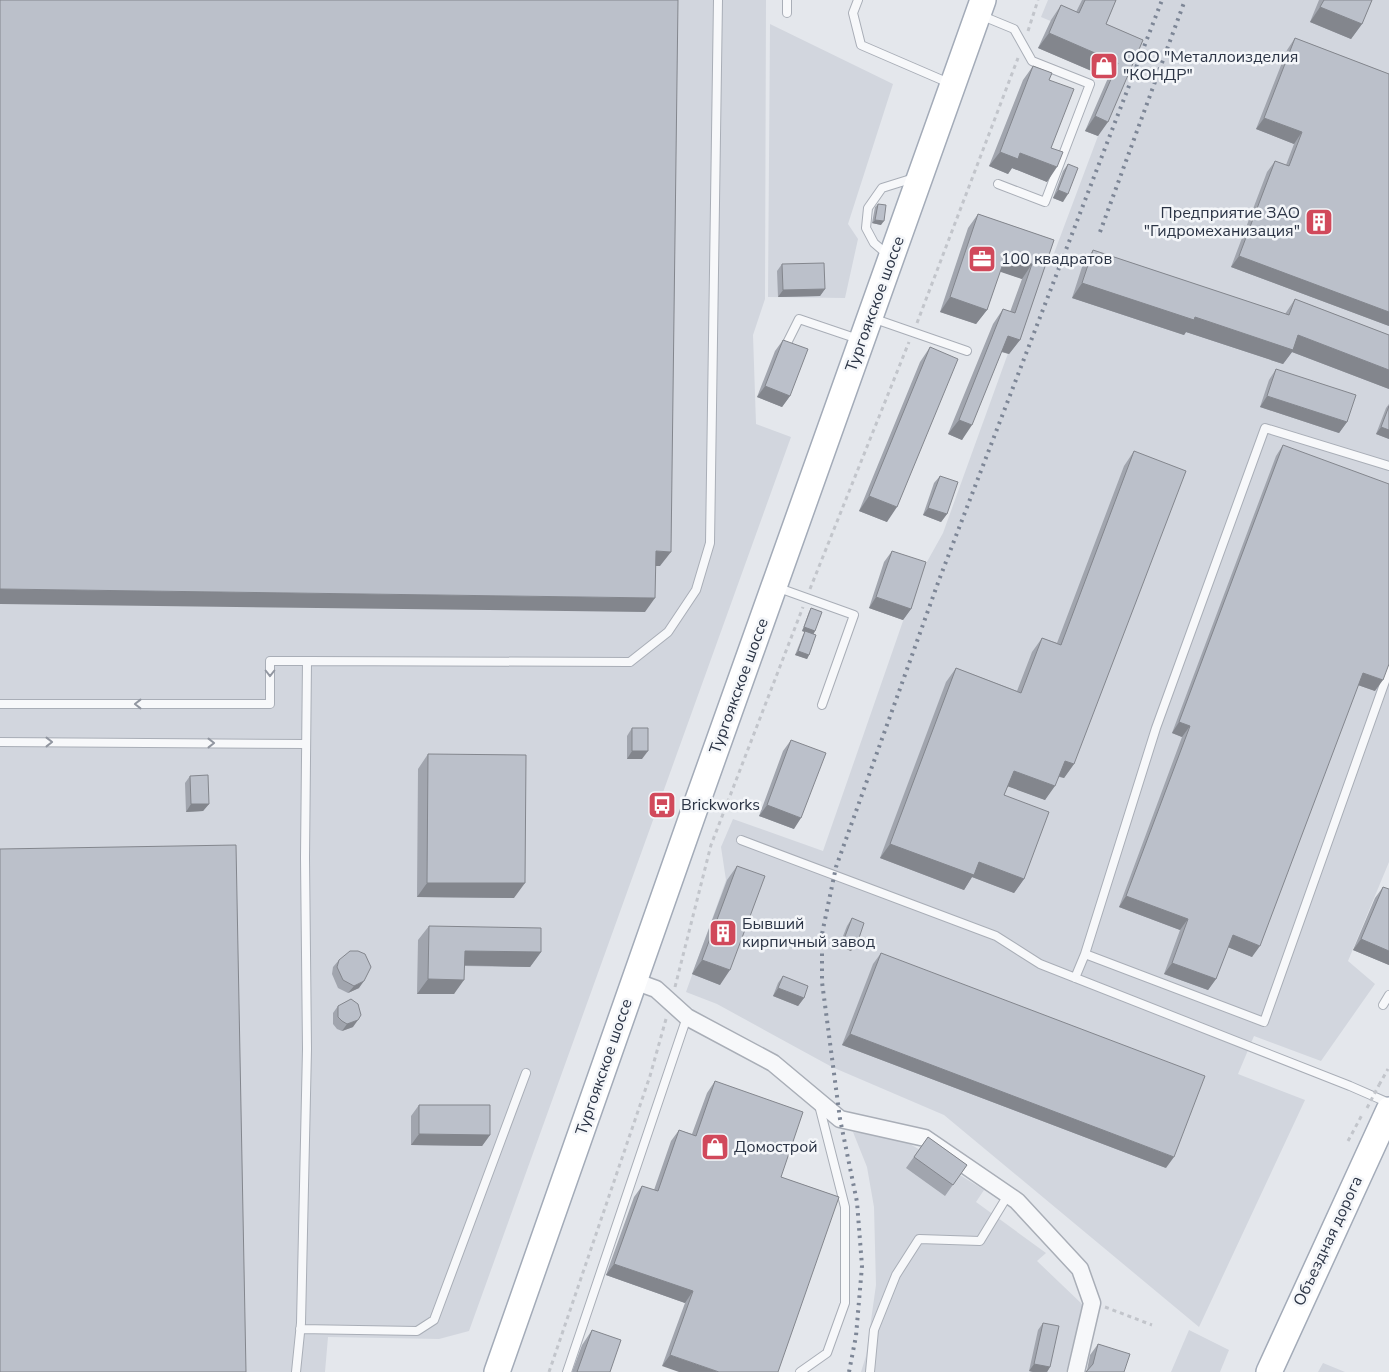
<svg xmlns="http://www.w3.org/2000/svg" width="1389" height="1372" viewBox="0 0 1389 1372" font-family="'Nunito Sans',sans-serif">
  <rect width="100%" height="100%" fill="#e4e7ec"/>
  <path fill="#d2d6de" d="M0,0h766l-1,299 -12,36 3,89 35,13 -322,894 -30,8 -111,-2 -3,35h-325z
    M1048,0h341v862l-41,99 27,23 -54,77 -67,-25 -16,38 67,26 -106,227 -255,-212 -112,-48 -115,-63 -31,-12 40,-112 -5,-33 12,-28 90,32 95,-273 25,-45 101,-279 9,2 45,-120 34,-81 -91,-38z
    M770,24l123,60 -45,140 10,15 -13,59 -77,-1z
    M853,1132l46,5 85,53 -8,12 70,51 -9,8 46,44 -17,67h-205l5,-16 10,-71 -2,-78 -7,-40z
    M1189,1330l40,20 -9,22h-49z
    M1323,1363l22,9h-27z"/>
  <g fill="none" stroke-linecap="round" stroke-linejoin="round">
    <defs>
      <path id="service" d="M858,0l-5,13 8,32 88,38
        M787,13v-13
        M980,15l34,14 18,32 58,23 -45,118 -47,-18
        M888,255l-14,-12 -8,-15 2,-20 14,-20 32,-10
        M872,318l95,33
        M788,341l11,-22 59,20
        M776,587l78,28 -32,90
        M0,704h270v-43h37
        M0,742l306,2
        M741,840l255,96 44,28 310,122 39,17
        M1085,954l179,68 125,-352
        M1075,978l10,-24 71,-226 109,-300 124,38
        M1383,1005l6,-10
        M300,1329l117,2 17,-11 92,-247
        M296,1372l5,-49 6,-274 -2,-191 2,-197 323,1 38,-30 28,-42 14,-47 8,-543
        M567,1372l120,-355
        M800,1372l27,-19 18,-50v-96l-26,-102
        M870,1372l4,-42 22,-55 23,-36 61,2 28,-46"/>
      <path id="minor" d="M634,981l22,8 31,28 86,46 67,56 85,19 92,63 63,68 12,34 -16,69"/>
      <path id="primary" d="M497,1372l197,-561 289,-811
        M1269,1372l120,-262"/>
    </defs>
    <use href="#service" stroke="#a9aeb7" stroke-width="10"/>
    <use href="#minor" stroke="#a9aeb7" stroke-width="19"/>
    <use href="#primary" stroke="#a3abb8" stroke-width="28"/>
    <path stroke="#c2c5cb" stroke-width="3" stroke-dasharray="4 4" stroke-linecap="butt" d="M1028,31l10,-31
      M917,323l101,-265
      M810,589l99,-247
      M675,987l36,-142 92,-238
      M1379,1085l9,-16
      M1348,1141l15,-28
      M1105,1307l47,18
      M549,1372l101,-296 16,-57"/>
    <use href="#service" stroke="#f7f8fa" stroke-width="8"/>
    <use href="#minor" stroke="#f7f8fa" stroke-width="16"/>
    <use href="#primary" stroke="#fff" stroke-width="25"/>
    <path stroke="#7d8696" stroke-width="4" stroke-dasharray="2.5 5" stroke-linecap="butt" d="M1100,232l85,-232
      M849,1372l7,-36 6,-70 -5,-64 -17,-83 -18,-137v-48l14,-67 103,-287 223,-580"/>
    <path stroke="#c2c5cb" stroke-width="3" stroke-dasharray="4 4" stroke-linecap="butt" d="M1367,1108l12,-23"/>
  </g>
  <path fill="#a1a5ae" d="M1082,0h34l-10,24 37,16 -45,96 -13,-5 23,-53 -70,-30 13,-28 10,-15 15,7z
    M1319,0h53l-10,24 -11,15 -41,-17z
    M1295,38l94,36v252l-158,-59 36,-95 8,-11 11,4 8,-21 -38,-15 31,-79z
    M1033,66l16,14 2,68 -4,34 -35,-14 -4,6 -19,-8 34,-86z
    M1068,164l-5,38 -10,-4 10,-27z
    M878,204l3,21 -9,-2 3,-16z
    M978,214l76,26 -34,100 -11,14 -8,-2 -39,88 -14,-6 45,-110 10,-15 7,3 12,-33 -22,-8 -13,39 -11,14 -36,-12 28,-84z
    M1093,250l192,64 10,-15 94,36v54l-97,-37 -9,12 -97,-32 -2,3 -112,-37 11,-34z
    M782,264l43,25 -5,7 -42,1 -1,-26z
    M783,340l7,56 -8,11 -25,-10 18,-46z
    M930,347l-43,175 -28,-11 61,-149z
    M1276,369l71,53 -8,11 -79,-26 9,-27z
    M1389,404v35l-13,-5 10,-26z
    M1283,445l92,246 -17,-6 -106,272 -24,-10 -12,32 -8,11 -44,-16 16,-44 -61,-23 63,-170 -10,-4 104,-277z
    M1134,451l-60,313 -10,14 -5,-1 -14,23 -37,-14 -4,9 20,84 -10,14 -42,-16 -8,13 -84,-32 66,-176 10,-14 61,23 15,-39 10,-14 15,5 67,-177z
    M940,476l7,38 -6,8 -18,-7 11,-32z
    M892,551l19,58 -8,11 -34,-12 15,-46z
    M811,608l4,23 -2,3 -4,21 -2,4 -12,-4 8,-20 2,-3 -3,-1 7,-19z
    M632,728l10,31h-15v-23z
    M791,740l3,89 -35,-13 24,-65z
    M428,754l86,144 -97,-1 1,-128z
    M190,776l19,28 -6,7 -17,1 -1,-29z
    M737,866l-17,119 -28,-11 35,-94z
    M1383,887l6,78 -36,-15 22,-52z
    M852,918l-1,33 -12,-5 8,-20z
    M429,926l112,26 -11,15 -65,-1 -11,28h-37l1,-54z
    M881,953l285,215 -324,-123 31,-81z
    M339,960l20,28 -11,5 -10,-5 -6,-14 1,-7z
    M783,976l21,22 -6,8 -25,-10 5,-13z
    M338,1006l15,21 -11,4 -5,-2 -4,-5v-11z
    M715,1081l66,96 58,20 -177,169 23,-63 -79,-28 28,-78 8,-11 12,4 17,-49 8,-11 13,4 15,-41z
    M419,1105l71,30 -8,11 -71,-1v-29z
    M928,1137l39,28 -22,31 -39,-28z
    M1043,1323l7,44 -3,5h-14l-4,-1 9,-41z
    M592,1330l18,42h-38l10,-27z
    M1098,1344l26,28h-39l2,-2 3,-15z"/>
  <path fill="#83868d" d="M1320,7l42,17 -11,15 -41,-17z
    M1049,33l69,30 -10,15 -70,-30z
    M1095,116l13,6 -10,14 -13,-5z
    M1264,118l38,14 -8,12 -38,-15z
    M1000,152l20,1 37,14 -10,15 -35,-14 -4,6 -19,-8z
    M1058,190l10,4 -5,8 -10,-4z
    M875,220l9,1 -3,4 -9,-2z
    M1006,255l26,9 -10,15 -27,-9z
    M1239,256l150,56v14l-158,-59z
    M1082,283l113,34 103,18 91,35v19l-97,-37 -9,12 -97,-32 -2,3 -112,-37z
    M825,289l-5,7 -42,1 5,-7z
    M950,297l37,13 -11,14 -36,-12z
    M1008,336l12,4 -11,14 -12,-4z
    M765,386l25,10 -8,11 -25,-10z
    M1267,396l80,26 -8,11 -79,-26z
    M959,420l13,5 -10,15 -14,-6z
    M1381,427l8,3v9l-13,-5z
    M869,496l28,11 -10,15 -28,-11z
    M928,508l19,6 -6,8 -18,-7z
    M656,551l15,1 -11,14h-15z
    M0,589l655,9 -10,14 -645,-8z
    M876,597l35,12 -8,11 -34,-12z
    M804,627l11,4 -2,4 -11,-4z
    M798,651l11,4 -2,4 -12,-4z
    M1363,673l20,7 -8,11 -20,-7z
    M1179,722l11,4 -8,11 -10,-4z
    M632,751h16l-6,8h-15z
    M1065,761l9,3 -10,14 -9,-3z
    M1014,771l41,15 -10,14 -41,-15z
    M191,804h18l-6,7 -17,1z
    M767,805l34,13 -7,11 -35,-13z
    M890,844l89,18 45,17 -10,14 -42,-16 -8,13 -84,-32z
    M427,883h98l-11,15 -97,-1z
    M1126,896l62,23 -8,11 -61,-23z
    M1233,935l27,11 -8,11 -27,-11z
    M844,939l13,5 -6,7 -12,-5z
    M1361,939l28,12v14l-36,-15z
    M465,951l76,1 -11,15 -75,-2z
    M702,960l28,10 -10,15 -28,-11z
    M1172,963l44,16 -8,11 -44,-16z
    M428,979l36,1 -10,14h-37z
    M364,981l-5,7 -11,5 6,-7z
    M778,988l26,10 -6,8 -25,-10z
    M358,1020l-5,7 -11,4 5,-7z
    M850,1034l324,123 -8,11 -324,-123z
    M419,1134l71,1 -8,11 -71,-1z
    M614,1264l79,27 -8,12 -79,-28z
    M670,1355l49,17h-40l-17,-6z
    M1034,1364l16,3 -3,5h-14l-4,-1z"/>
  <path fill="#bbc0ca" stroke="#83868d" d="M0,0h678l-7,552 -15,-1 -1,47 -655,-9z
    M1085,0h31l-10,24 37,16 -35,82 -13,-6 23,-53 -69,-30 12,-28 18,8z
    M1324,0h48l-10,24 -42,-17z
    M1295,38l94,36v238l-150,-56 36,-95 14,5 13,-34 -38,-14z
    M1033,66l19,7 -3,7 25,9 -23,59 12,4 -6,15 -37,-14 -2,6 -18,-7z
    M1068,164l10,4 -10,26 -10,-4z
    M878,204l8,1 -2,16 -9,-1z
    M978,214l76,26 -34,100 -12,-4 -36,89 -13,-5 44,-111 12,4 17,-49 -26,-9 -19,55 -37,-13z
    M1093,250l196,65 6,-16 94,36v35l-91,-35 -5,15 -98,-33 -1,3 -112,-37z
    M824,263l1,26 -42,1 -1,-26z
    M783,340l25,9 -18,47 -25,-10z
    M930,347l28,12 -61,148 -28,-11z
    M1276,369l80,26 -9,27 -80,-26z
    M1389,406v24l-8,-3z
    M1283,445l106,39v180l-6,16 -20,-7 -103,273 -27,-11 -17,44 -44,-16 16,-44 -62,-23 64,-170 -11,-4z
    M1134,451l52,20 -112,293 -9,-3 -10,25 -41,-15 -10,24 45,17 -25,67 -45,-17 -5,13 -84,-31 66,-176 65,25 21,-55 19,7z
    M940,476l18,6 -11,32 -19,-6z
    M892,551l34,11 -15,47 -35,-12z
    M811,608l11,4 -7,19 -11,-4z
    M805,631l11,4 -7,20 -11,-4z
    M632,728h16v23h-16z
    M791,740l35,13 -25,65 -34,-13z
    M428,754l98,1 -1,128h-98z
    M208,775l1,29h-18l-1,-28z
    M236,845l10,527h-246v-523z
    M737,866l28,10 -35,94 -28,-10z
    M1383,887l6,2v62l-28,-12z
    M852,918l12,5 -7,21 -13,-5z
    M429,926l112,2v24l-76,-1 -1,29 -36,-1z
    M350,951h8l7,3 6,13 -7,14 -10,5 -11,-6 -6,-13 2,-7z
    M881,953l324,123 -31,81 -324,-123z
    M783,976l25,10 -4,12 -26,-10z
    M351,999l7,5 3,11 -3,5 -11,4 -5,-3 -4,-4v-11z
    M715,1081l88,31 -22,65 58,20 -61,175h-59l-49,-17 23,-64 -79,-27 28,-78 16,5 21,-61 17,6z
    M419,1105h71v30l-71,-1z
    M928,1137l39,28 -14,20 -39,-28z
    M1043,1323l16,3 -9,41 -16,-3z
    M592,1330l29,10 -11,32h-33z
    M1098,1344l32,10 -6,18h-38l7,-8z"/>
  <defs><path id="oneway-chevron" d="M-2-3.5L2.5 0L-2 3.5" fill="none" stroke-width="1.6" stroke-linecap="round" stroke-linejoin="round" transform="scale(1.25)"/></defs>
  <g stroke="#9196a0">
    <use href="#oneway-chevron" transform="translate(270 673) rotate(90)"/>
    <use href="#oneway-chevron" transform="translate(138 704) rotate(180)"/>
    <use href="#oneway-chevron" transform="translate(49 742)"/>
    <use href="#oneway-chevron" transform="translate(211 743)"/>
  </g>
  <defs>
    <symbol id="shop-square" viewBox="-11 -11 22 22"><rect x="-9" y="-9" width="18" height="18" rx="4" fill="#d1495b" stroke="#f4f6f9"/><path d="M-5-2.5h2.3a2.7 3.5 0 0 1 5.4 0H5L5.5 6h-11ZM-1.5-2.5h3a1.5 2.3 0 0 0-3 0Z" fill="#fff"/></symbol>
    <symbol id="building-square" viewBox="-11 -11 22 22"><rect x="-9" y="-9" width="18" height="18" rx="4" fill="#d1495b" stroke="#f4f6f9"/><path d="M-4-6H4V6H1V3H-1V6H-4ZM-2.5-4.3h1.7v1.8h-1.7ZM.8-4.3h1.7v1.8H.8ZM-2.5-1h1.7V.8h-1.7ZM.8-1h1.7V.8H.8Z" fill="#fff"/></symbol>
    <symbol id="office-square" viewBox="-11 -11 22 22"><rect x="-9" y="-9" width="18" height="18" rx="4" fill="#d1495b" stroke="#f4f6f9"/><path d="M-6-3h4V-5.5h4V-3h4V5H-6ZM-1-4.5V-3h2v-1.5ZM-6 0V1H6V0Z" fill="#fff"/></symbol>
    <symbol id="bus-square" viewBox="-11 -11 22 22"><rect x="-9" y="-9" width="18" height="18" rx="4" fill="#d1495b" stroke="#f4f6f9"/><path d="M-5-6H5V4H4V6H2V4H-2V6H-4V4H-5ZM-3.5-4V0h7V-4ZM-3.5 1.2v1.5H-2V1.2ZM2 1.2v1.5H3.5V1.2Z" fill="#fff"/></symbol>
  </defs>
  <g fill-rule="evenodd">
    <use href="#shop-square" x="1088" y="50" width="32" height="32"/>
    <use href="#building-square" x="1303" y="206" width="32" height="32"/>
    <use href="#office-square" x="966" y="243" width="32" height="32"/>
    <use href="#bus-square" x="646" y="789" width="32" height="32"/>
    <use href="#building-square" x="707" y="917" width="32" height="32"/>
    <use href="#shop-square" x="699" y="1131" width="32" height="32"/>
  </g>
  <g text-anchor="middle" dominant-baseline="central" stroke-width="5" stroke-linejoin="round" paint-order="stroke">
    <g font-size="16" fill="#2b3445" stroke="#f4f6f9" text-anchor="start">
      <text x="1123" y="57">ООО "Металлоизделия<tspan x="1123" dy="18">"КОНДР"</tspan></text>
      <text x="1300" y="213" text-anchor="end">Предприятие ЗАО<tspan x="1300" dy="18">"Гидромеханизация"</tspan></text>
      <text x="1001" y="259">100 квадратов</text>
      <text x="681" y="805">Brickworks</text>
      <text x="742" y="924">Бывший<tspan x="742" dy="18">кирпичный завод</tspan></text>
      <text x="734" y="1147">Домострой</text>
    </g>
    <g font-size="16" fill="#2b3445" stroke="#f4f6f9">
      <text transform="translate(875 304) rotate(-70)">Тургоякское шоссе</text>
      <text transform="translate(739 686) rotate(-70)">Тургоякское шоссе</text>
      <text transform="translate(604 1067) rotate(-71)">Тургоякское шоссе</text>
      <text transform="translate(1328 1241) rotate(-65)">Объездная дорога</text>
    </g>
  </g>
</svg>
